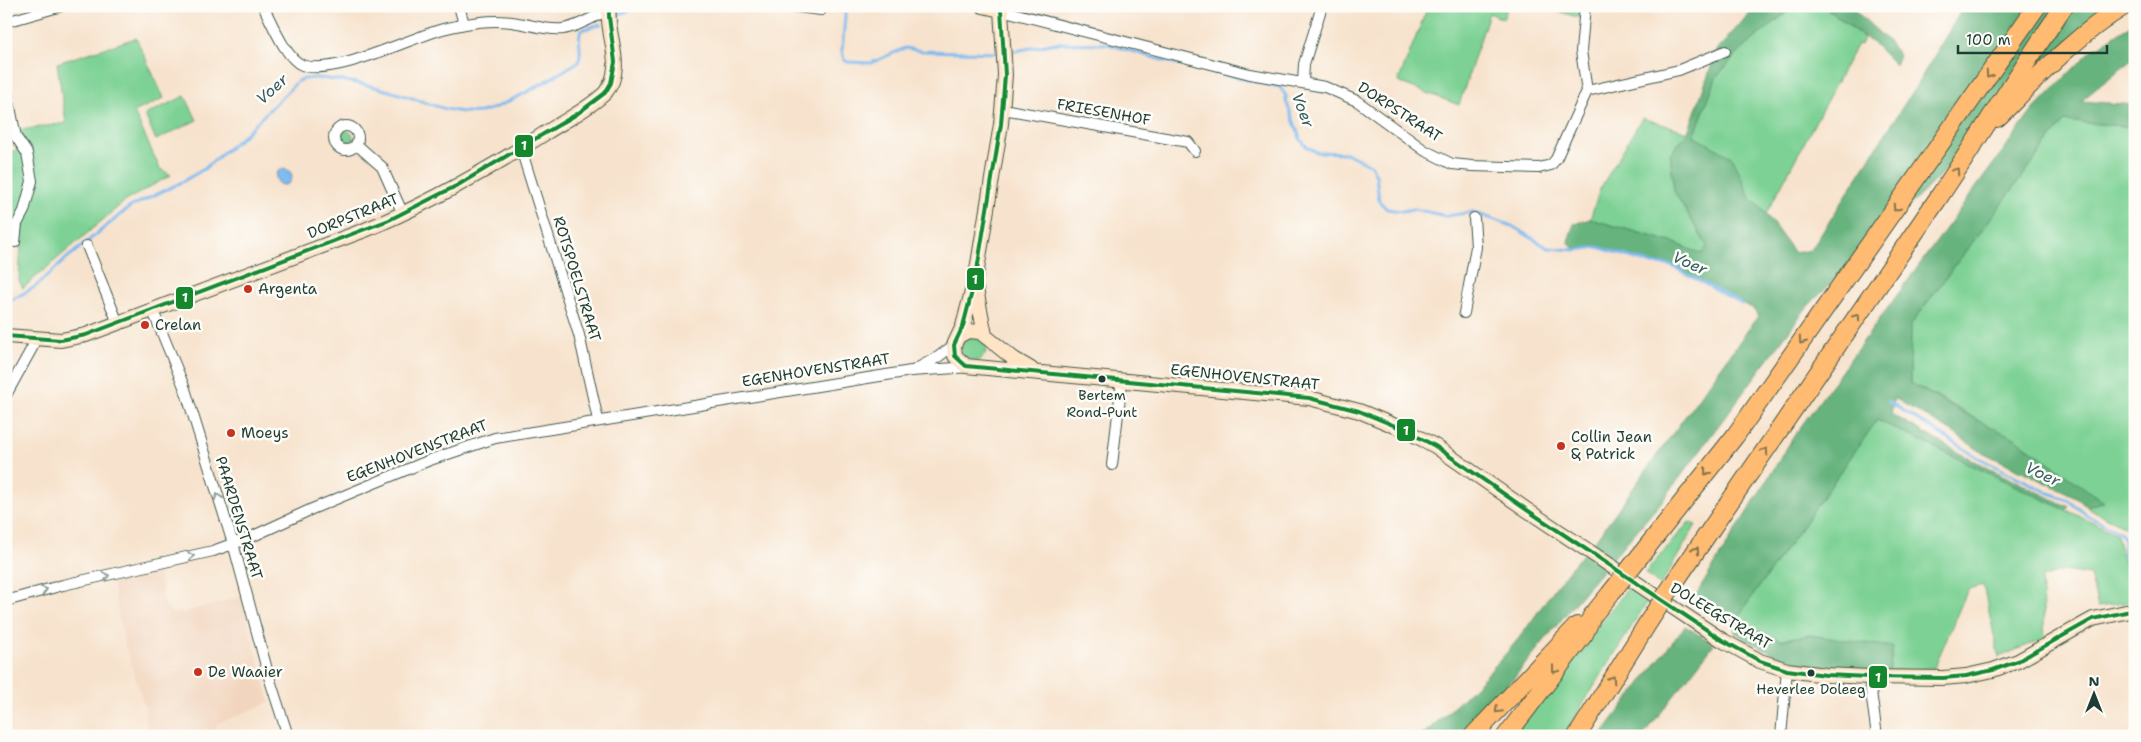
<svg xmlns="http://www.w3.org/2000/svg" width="2141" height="742" viewBox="0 0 2141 742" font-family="'Shantell Sans',sans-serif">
  <rect width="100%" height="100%" fill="#fdfcf7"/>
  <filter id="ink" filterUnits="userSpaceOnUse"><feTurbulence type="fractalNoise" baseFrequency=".02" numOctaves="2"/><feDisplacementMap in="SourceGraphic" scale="10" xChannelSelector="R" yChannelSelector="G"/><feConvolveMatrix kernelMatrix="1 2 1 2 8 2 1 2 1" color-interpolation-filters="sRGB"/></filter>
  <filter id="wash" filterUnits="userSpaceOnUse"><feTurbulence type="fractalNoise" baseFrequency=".0096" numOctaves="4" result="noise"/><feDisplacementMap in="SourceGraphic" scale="20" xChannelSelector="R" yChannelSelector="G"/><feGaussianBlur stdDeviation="1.12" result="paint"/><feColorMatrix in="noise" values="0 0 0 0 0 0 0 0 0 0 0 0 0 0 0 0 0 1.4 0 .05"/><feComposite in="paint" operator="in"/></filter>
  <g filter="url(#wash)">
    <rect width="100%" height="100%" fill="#f7e3cd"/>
    <path fill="#f2d5be" d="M158,571l6,31 7,11h11l59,-16 29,105 -54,22 3,12h-71l-3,-17v-11l-21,-67 -12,-58z"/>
    <path fill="#7dd194" stroke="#4e8764" d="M1428,6h80l-5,13 -14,-6 -30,92 -61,-23z
      M1542,6h42l-4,12z
      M1795,6h29l40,32 -3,7 -4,-1 -91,170 -17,-18 -16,-38 -39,-22 22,-58c22,-28 51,-50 79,-72z
      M136,38l28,60 -30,14 26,57 11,6 -46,26 -102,87 -4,-7 3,-59 -16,-1v-69l19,-3 -11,-18 52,-8 -9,-60z
      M185,96l12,24 -41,20 -11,-25z
      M1642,118l46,14 -18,22 4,37 33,55 -5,8 -27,-11 -85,-24 10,-30z
      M2064,121l71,6v440l-5,-12 -2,-26 -43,-23 18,-4 -143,-93 -50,-26 1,-59z
      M339 138a7 7 0 1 1 14 0a7 7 0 1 1-14 0Z
      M974,335l13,11 -2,9 -7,6c-12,0 -20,-6 -16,-19z
      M1877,420l240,114 6,27 12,17v23l-37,6 -8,-32 -27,-4 -22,7 4,60 -46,19 -16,-72 -15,4 -34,79 -45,4 4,-24 -99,-11 -14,3 -45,-19z
      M1689,522l7,3 -36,61 -15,-13z
      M1629,587l18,15 -84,134h-51l47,-62z"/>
    <path fill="#66b37e" stroke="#427859" d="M1756,6h39c-28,22 -57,44 -79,72l-22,58 39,22 16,38 17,18 28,39 17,-3 105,-164 48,-80h160l-48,35 -269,266 -144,193 -79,92 -93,114 -32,30h-38c35,-30 69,-62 98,-98 24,-31 44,-66 73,-93l166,-229 -5,-7 -83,-44 -17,-1 -55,-17 -23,3 -7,-9 6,-17 16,-5 85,24 27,11 5,-8 -33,-55 -4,-37 18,-22 29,-82z
      M1824,6h26l36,33 13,16 -4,10 -20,-20z
      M2135,22v35l-54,44 54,4v22l-71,-6 -153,203 -1,59 71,39 34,16 89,64 -19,4 -7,-8 -98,-47 -29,-20 -57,-33 -3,16 83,47 95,46 -3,3 -189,-90 -142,201 45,19 29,-5 84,12 -4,25c-28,-1 -57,-1 -84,-7 -25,-6 -48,-20 -70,-32v-12l-39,-26 100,-162 237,-323 57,-58z
      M1685,626l29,18 -71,92h-43z"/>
    <path fill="#7db9f0" stroke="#4e7b92" d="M276 177a8 8 0 1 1 16 0a8 8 0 1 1-16 0Z"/>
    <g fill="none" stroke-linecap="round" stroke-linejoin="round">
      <path stroke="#7db9f0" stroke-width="3" d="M846,6l-4,44 2,10 4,2 23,1 34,-15 17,3 78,2
        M616,15l25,-9
        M1006,53l50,-10 52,1 57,17 115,26 6,9v5l15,39 6,7 9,5 30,1 25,12 5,10 3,26 8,8 15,2 12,-2 32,7 27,-4 39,14 36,22 27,2 23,-3 55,17 17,1 72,39
        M6,303l29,-16 32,-29 63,-51 52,-25 22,-13 38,-32 56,-56c10,-4 20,-3 30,-2 26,2 50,8 75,16 25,8 50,20 77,17 21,-3 79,-38 98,-50 6,-11 -2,-22 3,-32l20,-6
        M1888,401l89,56 72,36 19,7 20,16 33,17 3,4v21l11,17"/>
    </g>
  </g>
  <g filter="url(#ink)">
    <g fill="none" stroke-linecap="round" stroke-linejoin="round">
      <defs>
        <path id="street" d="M263,6c8,15 23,53 39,59 31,12 108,-27 141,-36 25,-6 50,-11 75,-6 14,2 31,8 45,6 15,-2 32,-13 45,-19
          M459,6l5,18
          M790,6l31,4 1,-4
          M1002,6l-1,4 249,64 75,13 32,14 67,49 28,14 20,2 67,2 12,-3 5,-6 31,-68
          M1585,6l-4,45 6,40
          M6,22l56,-16
          M1303,83l1,-19 18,-58
          M6,87l10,50 11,16 5,28 -8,30 -7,13 -2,18
          M1587,91l92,-21 46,-19
          M1003,109l185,33 7,9
          M334 138a12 12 0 1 1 24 0a12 12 0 1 1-24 0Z
          M356,144l26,23 21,47
          M521,149l58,186 19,85
          M87,246l31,77
          M153,311l32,78 49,158 35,130 19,59
          M1464,313l12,-66 -2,-29
          M916,369l22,-12 16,-12
          M6,395l26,-47 3,-9
          M1112,465l10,-85
          M6,601l57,-16 150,-34 36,-13 63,-29 118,-49 65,-22 416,-67 60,-4
          M1869,677l8,59
          M1781,736l6,-66"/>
        <path id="secondary" d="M983,6l18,4 4,65 -4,49 -25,152 -13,50 -9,19 1,11 11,10 343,32 50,13 46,19 30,16 92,64 195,130 38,21 27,9 39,5 43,2 74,1 23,-2 27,-6 25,-9 75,-42 42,-9
          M976,289l9,46
          M6,336l55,4 25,-5 279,-105c64,-26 124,-61 182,-98 19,-12 41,-23 58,-39 22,-26 0,-57 4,-87
          M959,336l9,-5 12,1 34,27 17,10"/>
        <path id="highway" d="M1997,118c40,-40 78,-82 127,-112
          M1640,556l95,-120 302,-430
          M1676,580l261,-380c43,-64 83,-130 127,-194
          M1473,736l104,-110
          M1506,736l78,-102 8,-18 18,-22
          M1577,736l72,-115"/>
      </defs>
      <use href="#street" stroke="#3f564b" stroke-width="12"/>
      <use href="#secondary" stroke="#3f564b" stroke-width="16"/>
      <use href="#highway" stroke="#3f564b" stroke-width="20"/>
      <use href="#street" stroke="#fff" stroke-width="10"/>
      <use href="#secondary" stroke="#ffe4c6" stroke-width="14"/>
      <use href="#highway" stroke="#ffbb71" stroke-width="18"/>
      <defs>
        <path id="highway-bridge" d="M1610,594l30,-38
          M1649,621l27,-41"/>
      </defs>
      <use href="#highway-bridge" stroke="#3f564b" stroke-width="20" stroke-linecap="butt"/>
      <use href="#highway-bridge" stroke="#ffbb71" stroke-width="18"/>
      <defs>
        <path id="bus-1" d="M1001,10l4,65 -4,49 -25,152 -13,50 -9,19 1,11 11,10 343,32 50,13 46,19 30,16 92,64 195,130 38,21 27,9 39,5 43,2 74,1 23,-2 27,-6 25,-9 75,-42 42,-9
          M6,336l55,4 25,-5 303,-115 69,-35 119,-71 28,-21 6,-10 4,-21 -6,-45v-11"/>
      </defs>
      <use href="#bus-1" stroke="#fdfcf7" stroke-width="8"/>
      <use href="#bus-1" stroke="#15882e" stroke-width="4"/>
    </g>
    <defs><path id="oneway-chevron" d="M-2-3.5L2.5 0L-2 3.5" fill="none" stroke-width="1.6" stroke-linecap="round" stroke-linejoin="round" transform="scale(1.25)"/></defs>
    <g stroke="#84764f">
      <use href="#oneway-chevron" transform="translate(1989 75) rotate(125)"/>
      <use href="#oneway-chevron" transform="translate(1956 171) rotate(-56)"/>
      <use href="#oneway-chevron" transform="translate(1896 208) rotate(125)"/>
      <use href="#oneway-chevron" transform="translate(1857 317) rotate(-55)"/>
      <use href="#oneway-chevron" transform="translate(1802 341) rotate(125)"/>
      <use href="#oneway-chevron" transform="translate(1765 451) rotate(-56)"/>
      <use href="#oneway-chevron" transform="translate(1707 472) rotate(128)"/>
      <use href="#oneway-chevron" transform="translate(1696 550) rotate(-55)"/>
      <use href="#oneway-chevron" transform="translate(1555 670) rotate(127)"/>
      <use href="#oneway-chevron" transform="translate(1612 679) rotate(-57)"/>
      <use href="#oneway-chevron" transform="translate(1498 710) rotate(135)"/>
    </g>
    <g stroke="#8f9e9a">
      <use href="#oneway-chevron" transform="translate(218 497) rotate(-107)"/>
      <use href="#oneway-chevron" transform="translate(191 556) rotate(-13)"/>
      <use href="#oneway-chevron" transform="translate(106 576) rotate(-13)"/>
      <use href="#oneway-chevron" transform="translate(44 590) rotate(-16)"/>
    </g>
  </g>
  <g fill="#c8321e" stroke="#fdfcf7" stroke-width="2">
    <circle cx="248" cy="289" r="5"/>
    <circle cx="145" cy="325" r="5"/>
    <circle cx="231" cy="433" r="5"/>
    <circle cx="1561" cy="446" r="5"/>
    <circle cx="198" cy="672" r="5"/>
  </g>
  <g fill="#1f3d34" stroke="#fdfcf7" stroke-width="2">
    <circle cx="1102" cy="379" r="4.5"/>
    <circle cx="1811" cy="673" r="4.5"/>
  </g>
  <g text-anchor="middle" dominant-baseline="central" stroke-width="5" stroke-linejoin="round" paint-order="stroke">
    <g font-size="14" fill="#1f3d34" stroke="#fdfcf7">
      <text x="1102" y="395">Bertem<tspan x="1102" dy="17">Rond-Punt</tspan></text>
      <text x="1811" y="689">Heverlee Doleeg</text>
    </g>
    <g font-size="15" fill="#1f3d34" stroke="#fdfcf7">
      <text transform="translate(1104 112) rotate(10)">FRIESENHOF</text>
      <text transform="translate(1400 112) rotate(33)">DORPSTRAAT</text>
      <text transform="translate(353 216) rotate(-22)">DORPSTRAAT</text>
      <text transform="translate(577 279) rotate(73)">ROTSPOELSTRAAT</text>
      <text transform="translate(816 370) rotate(-9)">EGENHOVENSTRAAT</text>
      <text transform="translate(1245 377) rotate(6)">EGENHOVENSTRAAT</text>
      <text transform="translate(417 451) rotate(-21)">EGENHOVENSTRAAT</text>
      <text transform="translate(239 518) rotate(73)">PAARDENSTRAAT</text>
      <text transform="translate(1721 616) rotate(31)">DOLEEGSTRAAT</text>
    </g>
    <g font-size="15" fill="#1f3d34" stroke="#fdfcf7" text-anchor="start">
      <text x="258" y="289">Argenta</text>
      <text x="155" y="325">Crelan</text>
      <text x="241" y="433">Moeys</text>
      <text x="1571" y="437">Collin Jean<tspan x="1571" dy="17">&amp; Patrick</tspan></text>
      <text x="208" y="672">De Waaier</text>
    </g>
    <g font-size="16" font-style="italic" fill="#365c63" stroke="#fdfcf7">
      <text transform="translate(272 89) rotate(-42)">Voer</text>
      <text transform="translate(1303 110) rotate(69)">Voer</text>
      <text transform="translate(1690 263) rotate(24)">Voer</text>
      <text transform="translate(2043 474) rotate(25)">Voer</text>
    </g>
  </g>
  <g stroke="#fdfcf7" stroke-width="2">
    <rect x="514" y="134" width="20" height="24" rx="5" fill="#15882e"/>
    <rect x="966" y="267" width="19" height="24" rx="5" fill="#15882e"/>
    <rect x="175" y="286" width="19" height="24" rx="5" fill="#15882e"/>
    <rect x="1396" y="418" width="20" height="24" rx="5" fill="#15882e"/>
    <rect x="1868" y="665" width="20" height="24" rx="5" fill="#15882e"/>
  </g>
  <g font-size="14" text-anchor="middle" font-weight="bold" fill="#fff">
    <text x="524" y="150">1</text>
    <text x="975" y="284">1</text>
    <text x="185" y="302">1</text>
    <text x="1406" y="435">1</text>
    <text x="1878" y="682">1</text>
  </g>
  <rect width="2141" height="742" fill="none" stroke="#fdfcf7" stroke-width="25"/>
  <g transform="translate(2094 694)" stroke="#fdfcf7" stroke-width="4" paint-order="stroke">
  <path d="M0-4L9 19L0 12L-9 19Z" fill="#1f3d34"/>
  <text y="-8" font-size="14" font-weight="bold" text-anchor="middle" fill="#1f3d34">N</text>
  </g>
  <path d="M1958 45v8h149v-8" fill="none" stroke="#1f3d34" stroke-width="2.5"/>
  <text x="1966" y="45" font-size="15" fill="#1f3d34" stroke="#fdfcf7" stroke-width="4" paint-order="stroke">100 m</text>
</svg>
